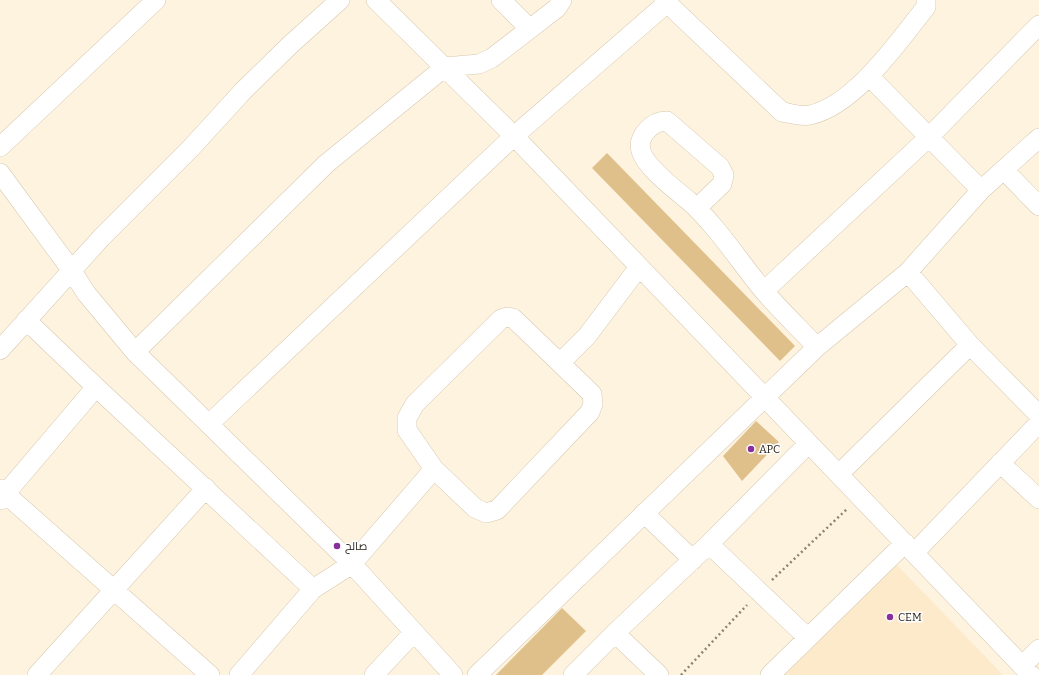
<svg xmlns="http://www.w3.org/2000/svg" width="1039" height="675" viewBox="0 0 1039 675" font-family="Bitter,Cairo,serif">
  <rect width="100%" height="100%" fill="#fef3df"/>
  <path fill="#fdeacb" d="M891,559l112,116h-226z"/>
  <path fill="#dfc08a" d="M607,153l188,193 -15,15 -188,-193z
    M756,421l23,21 -37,39 -19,-25z
    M562,608l24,23 -44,44h-46z"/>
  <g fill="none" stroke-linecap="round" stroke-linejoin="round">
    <defs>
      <path id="minor" d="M376,0l138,136 517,539
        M501,0l29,29
        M664,0l118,112c8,1 20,5 28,3 45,-10 88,-73 116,-108v-7
        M870,77l111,113
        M0,147l156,-147
        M1004,170l35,36
        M0,173l72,98 14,22 49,59 217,212 101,111
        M697,208l25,-24 2,-9 -4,-8 -53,-46c-15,0 -30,15 -26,30 5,17 35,39 48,50 28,25 50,60 74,89 17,20 36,38 54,57
        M908,272l62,73 69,70
        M764,291l164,-153 111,-113
        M26,320l70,67 217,202
        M0,350l101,-112 89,-89 53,-58 47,-46 50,-45
        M135,352l191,-188 119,-97 34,-3 13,-6 65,-50 5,-8
        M209,424l305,-288 153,-133
        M1000,463l39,36
        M434,469l-27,-39v-12l8,-14 86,-85 6,-2 6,1 47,45
        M839,474l131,-129
        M0,489l210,186
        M0,500l96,-113
        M644,513l49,47
        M709,544l98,93
        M914,553l125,-130
        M615,633l44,42
        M1022,666l17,-17
        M37,675l169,-187
        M239,675l74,-86 39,-25 82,-95 41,39 11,5 11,-3 93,-98 3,-8 -1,-10 -32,-31 27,-27 52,-69
        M374,675l40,-43
        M477,675l340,-328 91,-75 73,-82 58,-52
        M573,675l42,-42 94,-89 99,-100
        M770,675l135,-132"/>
    </defs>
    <use href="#minor" stroke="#d6c8b0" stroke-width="20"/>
    <path stroke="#8b8375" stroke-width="2.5" stroke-dasharray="2 3" stroke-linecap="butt" d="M772,580l75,-71
      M681,675l66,-70"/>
    <use href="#minor" stroke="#fff" stroke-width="19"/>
  </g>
  <g fill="#872f9c" stroke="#fff" stroke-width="1.5">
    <circle cx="751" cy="449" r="4"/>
    <circle cx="337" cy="546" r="4"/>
    <circle cx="890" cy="617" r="4"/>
  </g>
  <g text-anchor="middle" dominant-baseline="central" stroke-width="3" stroke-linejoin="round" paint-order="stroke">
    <g font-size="11" fill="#272219" stroke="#fff" text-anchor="start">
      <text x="759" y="449">APC</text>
      <text x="345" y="546">صالح</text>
      <text x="898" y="617">CEM</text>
    </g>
  </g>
</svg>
